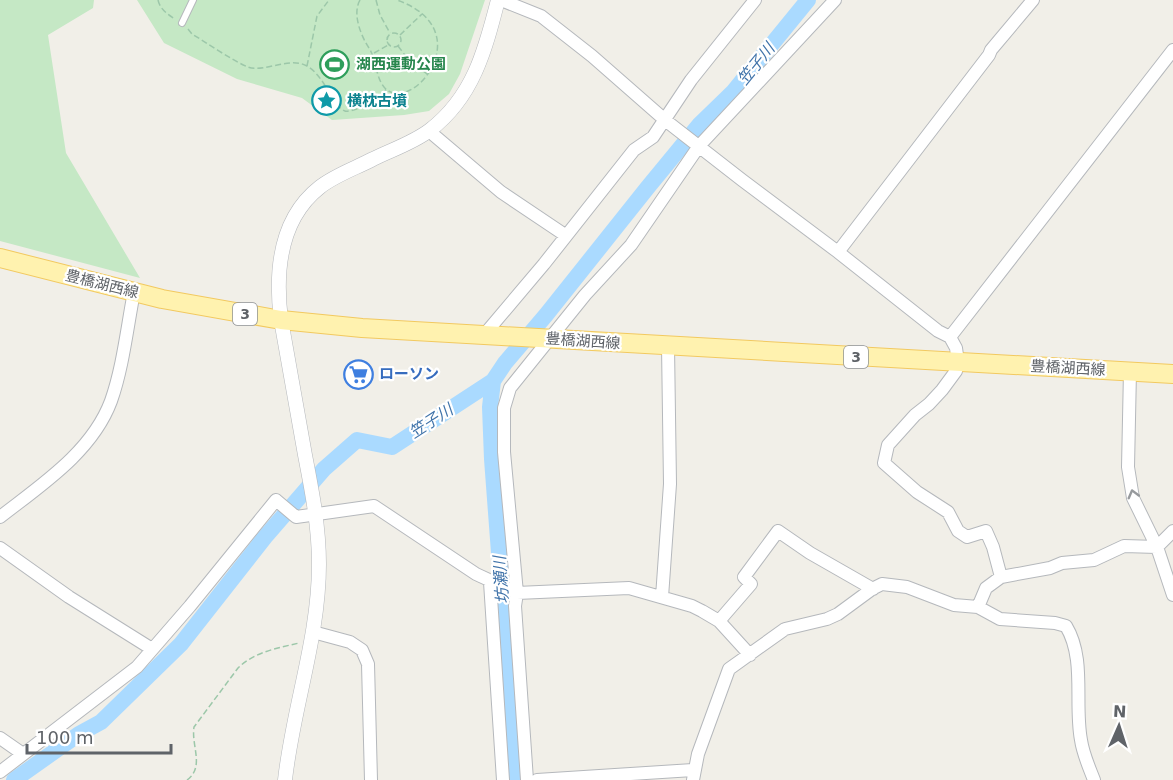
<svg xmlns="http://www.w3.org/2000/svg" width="1173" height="780" viewBox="0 0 1173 780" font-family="'DejaVu Sans','Noto Sans JP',sans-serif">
  <rect width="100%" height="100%" fill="#f1efe8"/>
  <path fill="#c5e8c5" d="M0,0h94l-1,8 -45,27 18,118 74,125 -140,-37z
    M137,0h348l-25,74 -11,20 -20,17 -25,4 -72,5 -30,-22 -65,-19 -73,-36z"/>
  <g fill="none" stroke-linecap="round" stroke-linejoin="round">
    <path stroke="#aadaff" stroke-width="16" d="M493,381l-3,26 2,52 24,321
      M14,780l65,-46 22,-12 80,-78 84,-107 59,-68 33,-29 35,7 101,-66 12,-18 41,-48 102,-128 51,-62 34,-33 75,-92"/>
    <defs>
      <path id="service" d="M182,23l11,-23"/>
      <path id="minor" d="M501,0l40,16 51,40 73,64 77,60 96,72 100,79 12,6 6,11 2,14 -2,9 -14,19 -13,14 -14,11 -27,30 -4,18 33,29 31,20 10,19 9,6 19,-6 7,16 8,30
        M429,131l72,61 64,43
        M838,252l151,-197 2,-5 42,-50
        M484,335l60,-71 90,-114 19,-13 38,-57 64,-80
        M950,337l223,-287
        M1130,371l-2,96 5,31 24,49 16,48
        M0,517c41,-32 92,-65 111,-116 12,-34 16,-73 23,-109
        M0,548l69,49 83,52
        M490,582l13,198
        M662,597l8,-113 -2,-138
        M978,607l8,-19 15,-11 49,-9 12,-5 32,-3 30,-14 33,1 16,-16
        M719,621l32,-37 -7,-7 34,-46 32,22 63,36
        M313,632l37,10 12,8 6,14 3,116
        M0,738l23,16
        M0,772l137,-105 53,-61 86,-106 20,17 78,-11 102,68 41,19 112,-5 63,18 10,5 17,10 31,34
        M527,780l-12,-174 2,-13 -13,-141v-44l6,-20 75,-93 46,-50 68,-99 136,-146
        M537,780l156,-10
        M693,780l5,-26 31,-85 56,-40 42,-10 11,-5 34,-25 10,-5 25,3 47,18 24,2 22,12 55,4 11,3c20,33 8,77 15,114 2,14 8,27 13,40"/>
      <path id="tertiary" d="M285,780c8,-73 34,-142 34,-216 0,-37 -7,-73 -14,-109 -8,-45 -16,-90 -24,-135 -6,-48 -2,-101 39,-133 15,-12 36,-19 53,-28 18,-9 40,-16 57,-29 43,-33 55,-79 68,-130"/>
      <path id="primary" d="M0,258l162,41 119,21 81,8 811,46"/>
    </defs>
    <use href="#service" stroke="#b5b8bc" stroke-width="8"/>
    <use href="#minor" stroke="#b5b8bc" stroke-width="14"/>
    <use href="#tertiary" stroke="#b5b8bc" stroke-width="15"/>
    <use href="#primary" stroke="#f2c960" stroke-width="20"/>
    <path stroke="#9cc7a9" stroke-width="1.5" stroke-dasharray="6 3" stroke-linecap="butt" d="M158,0c2,9 9,14 17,19
      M360,0c-8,14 1,36 9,48 8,12 6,32 18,42 29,21 92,-61 10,-90
      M376,0l4,15 10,18
      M188,29l4,5c15,9 41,27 56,33 17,6 41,-11 59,-1 18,10 26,41 38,45 4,2 29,-8 34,-11 4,-3 5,-7 7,-11
      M387 40a7 7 0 1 1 14 0a7 7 0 1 1-14 0Z
      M400,35l22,-21
      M398,46l10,13 19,15
      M374,53l16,-9
      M307,66l10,-50 12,-16
      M187,780c18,-13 4,-34 7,-53l44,-59c16,-16 40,-20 61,-25"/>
    <use href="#service" stroke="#fff" stroke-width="6"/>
    <use href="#minor" stroke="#fff" stroke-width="12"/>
    <use href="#tertiary" stroke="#fff" stroke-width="14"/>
    <use href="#primary" stroke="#fff2af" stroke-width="18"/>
  </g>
  <defs><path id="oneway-chevron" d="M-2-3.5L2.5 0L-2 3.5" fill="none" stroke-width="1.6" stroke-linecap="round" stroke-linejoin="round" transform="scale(1.5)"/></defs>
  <use stroke="#979a9d" href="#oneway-chevron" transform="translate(1133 494) rotate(-105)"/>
  <defs>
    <symbol id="stadium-ring" viewBox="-11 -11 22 22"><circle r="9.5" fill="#fff" stroke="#2e9e5b" stroke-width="1.5"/><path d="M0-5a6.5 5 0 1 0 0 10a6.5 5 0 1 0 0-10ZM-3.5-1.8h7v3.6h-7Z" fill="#2e9e5b"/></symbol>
    <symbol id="sight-ring" viewBox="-11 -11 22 22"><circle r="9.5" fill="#fff" stroke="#0f9aa8" stroke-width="1.5"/><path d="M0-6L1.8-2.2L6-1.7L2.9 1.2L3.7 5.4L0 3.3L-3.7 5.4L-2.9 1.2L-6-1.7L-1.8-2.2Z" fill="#0f9aa8"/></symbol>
    <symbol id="supermarket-ring" viewBox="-11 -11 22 22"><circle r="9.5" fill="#fff" stroke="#3f7fe0" stroke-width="1.5"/><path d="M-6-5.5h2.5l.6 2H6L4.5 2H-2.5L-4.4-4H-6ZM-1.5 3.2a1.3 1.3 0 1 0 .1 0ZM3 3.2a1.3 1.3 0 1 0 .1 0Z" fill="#3f7fe0"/></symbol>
  </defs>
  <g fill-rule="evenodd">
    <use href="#stadium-ring" x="318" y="48" width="33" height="33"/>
    <use href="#sight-ring" x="310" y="84" width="33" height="33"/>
    <use href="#supermarket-ring" x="342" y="358" width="33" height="33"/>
  </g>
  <g text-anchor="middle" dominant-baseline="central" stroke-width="4.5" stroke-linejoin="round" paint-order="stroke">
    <g fill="#fff" stroke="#8f9295" stroke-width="1.5">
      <rect x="233" y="303" width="24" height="22" rx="4.5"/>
      <rect x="844" y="346" width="24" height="22" rx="4.5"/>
    </g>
    <g font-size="14" font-weight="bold" fill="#5f6368">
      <text x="245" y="314">3</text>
      <text x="856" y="357">3</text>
    </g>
    <g font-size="15" font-weight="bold" fill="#27864d" stroke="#fff" text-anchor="start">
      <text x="356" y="64">湖西運動公園</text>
    </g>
    <g font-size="15" font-weight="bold" fill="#0d838f" stroke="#fff" text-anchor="start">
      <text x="347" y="101">横枕古墳</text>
    </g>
    <g font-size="15" fill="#5f6368" stroke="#fff">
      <text transform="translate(102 284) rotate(14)">豊橋湖西線</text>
      <text transform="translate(583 341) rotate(4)">豊橋湖西線</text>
      <text transform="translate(1068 368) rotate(3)">豊橋湖西線</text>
    </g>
    <g font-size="15" font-weight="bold" fill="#366cbe" stroke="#fff" text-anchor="start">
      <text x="379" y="374">ローソン</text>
    </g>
    <g font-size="16" font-style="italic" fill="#4174aa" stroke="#fff">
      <text transform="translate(756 64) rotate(-51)">笠子川</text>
      <text transform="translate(431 421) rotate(-33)">笠子川</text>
      <text transform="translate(501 580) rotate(-94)">坊瀬川</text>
    </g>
  </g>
  <g transform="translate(1119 726) rotate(3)" stroke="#ffffff" stroke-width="4.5" paint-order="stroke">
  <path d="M0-4.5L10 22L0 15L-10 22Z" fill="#5f6368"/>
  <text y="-9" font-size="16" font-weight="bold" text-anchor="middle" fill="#5f6368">N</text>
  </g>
  <path d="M27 744v9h144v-9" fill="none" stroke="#5f6368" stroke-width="3"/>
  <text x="36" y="744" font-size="18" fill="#5f6368" stroke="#ffffff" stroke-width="4.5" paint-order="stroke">100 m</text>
</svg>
